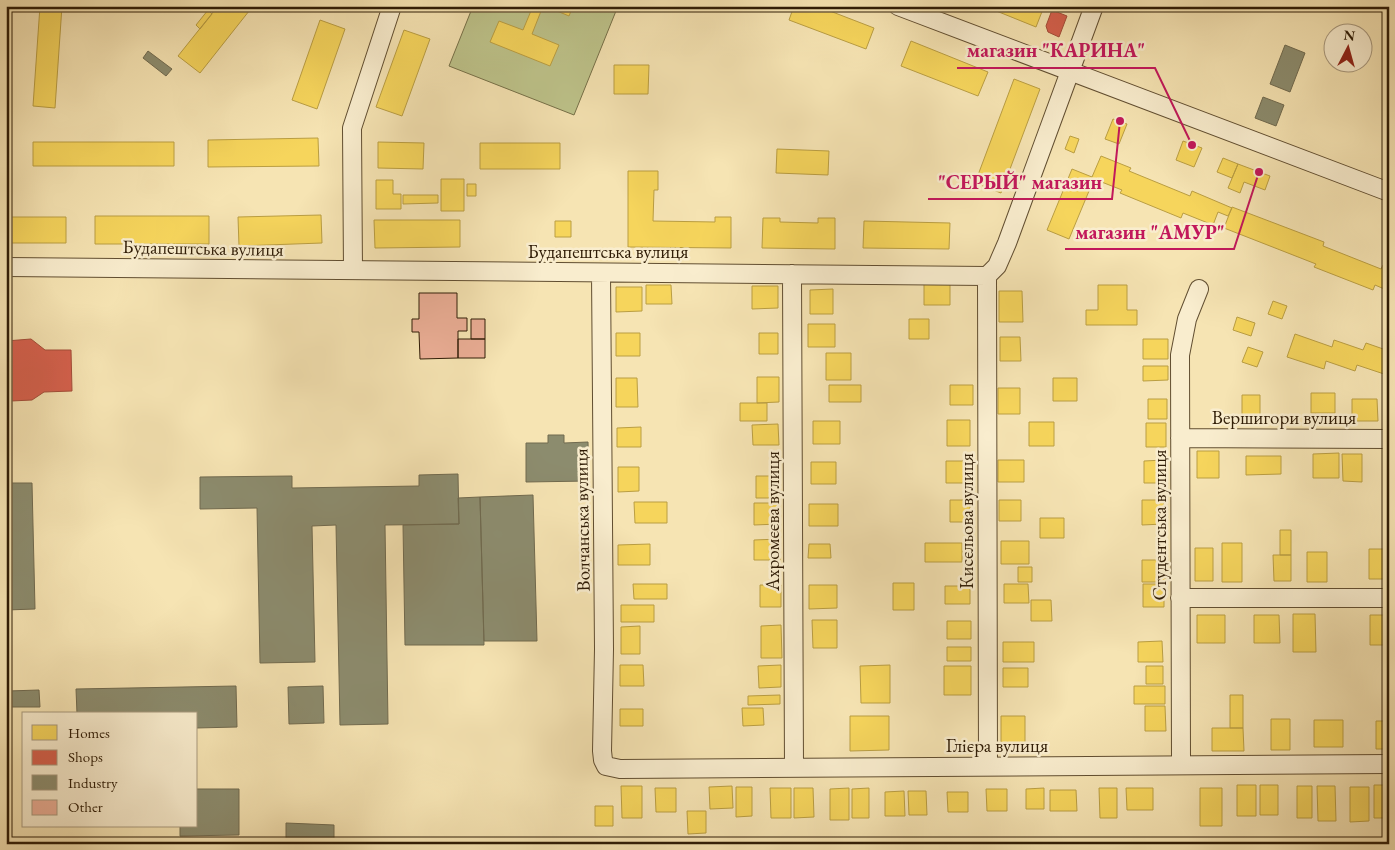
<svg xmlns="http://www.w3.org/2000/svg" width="1395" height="850" viewBox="0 0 1395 850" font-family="'EB Garamond',serif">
  <rect width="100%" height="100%" fill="#f6e4b3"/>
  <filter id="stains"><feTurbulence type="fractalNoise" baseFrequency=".004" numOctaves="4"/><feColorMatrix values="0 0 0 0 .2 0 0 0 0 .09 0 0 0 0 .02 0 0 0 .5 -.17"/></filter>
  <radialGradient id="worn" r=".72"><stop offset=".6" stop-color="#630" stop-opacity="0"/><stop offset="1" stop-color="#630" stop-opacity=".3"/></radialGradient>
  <path fill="#bec48b" stroke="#767048" d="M473,6h145l-44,109 -125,-49z"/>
  <path fill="#f6d55c" stroke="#ba9e42" d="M40,6h22l-7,102 -22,-2z
    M218,6h35l-53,67 -22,-17z
    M533,6h10l-11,28 27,11 -9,21 -60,-24 9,-21 24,9z
    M545,6h28l-4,10z
    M794,6h23l57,22 -8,21 -77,-29z
    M984,6h53l6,3 -7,18z
    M208,10l4,4 -12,15 -4,-4z
    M320,20l25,9 -28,80 -25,-9z
    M404,30l26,9 -28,77 -26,-9z
    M911,41l77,31 -10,24 -77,-30z
    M614,65h35l-1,29h-34z
    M1014,79l26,10 -39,104 -26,-10z
    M1113,119l14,5 -8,20 -14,-5z
    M1070,136l9,3 -5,14 -9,-4z
    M318,138l1,28 -111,1v-27z
    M1183,141l19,7 -8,19 -18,-7z
    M33,142h141v24h-141z
    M378,142l46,1 -1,26 -45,-1z
    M480,143h80v26h-80z
    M777,149l52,2 -1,24 -52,-2z
    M1101,156l30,12 -2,3 61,25 2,-5 40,17 -4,8 -10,-4 -5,13 -30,-12 -2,5 -61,-25 2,-3 -28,-11 -25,60 -22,-9 25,-61 20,8z
    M1223,158l15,6 -6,14 -15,-6z
    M1238,164l32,12 -5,14 -21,-8 -4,11 -12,-5z
    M628,171h30v19h-4l-1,31 62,1v-5h16v31l-103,-1z
    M441,179h23v32h-23z
    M376,180h17v14h8v15h-25z
    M467,184h9v12h-9z
    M403,195h35v8l-35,1z
    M1232,207l92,35 -1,4 58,23 2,-4 6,2v24l-14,-6 -2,5 -59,-23 2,-3 -92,-36z
    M321,215l1,28 -83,3 -1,-29z
    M95,216h114v28h-114z
    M6,217h60v26h-60z
    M763,218h17v4l38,1v-5h17v31l-73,-1z
    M374,220h86v27l-85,1z
    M555,221h16v16h-16z
    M864,221l86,2 -1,26 -86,-1z
    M924,283h26v22h-26z
    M646,285h25l1,19h-26z
    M1098,285h29v25h10v15h-51v-15h12z
    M752,286h26v22l-26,1z
    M616,287h26v24l-26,1z
    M833,289v25h-23v-24z
    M999,291h23l1,31h-24z
    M1273,301l14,5 -5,13 -14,-5z
    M1237,317l18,6 -4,13 -18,-6z
    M909,319h20v20h-20z
    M808,324h27v23h-27z
    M616,333h24v23h-24z
    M759,333h19v21h-19z
    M1295,334l37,13 2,-7 29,10 3,-7 23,8v17l-2,-1 -3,7 -27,-9 -2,6 -29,-10 -2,8 -37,-12z
    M1000,337h20l1,24h-21z
    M1143,339h25v20h-25z
    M1248,347l15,5 -6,15 -15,-5z
    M826,353h25v27h-25z
    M1143,366h25v14l-25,1z
    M757,377h22v25l-22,1z
    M616,378h21l1,29h-22z
    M1053,378h24v23h-24z
    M829,385h32v17h-32z
    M950,385h23v20h-23z
    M998,388h22v26h-22z
    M1311,393h24v20h-24z
    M1242,395h18v28h-18z
    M1148,399h19v20h-19z
    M1352,399h25l1,22h-26z
    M740,403h27v18h-27z
    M947,420h23v26h-23z
    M813,421h27v23h-27z
    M1029,422h25v24h-25z
    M1146,423h20v24h-20z
    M778,424l1,21h-26l-1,-20z
    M641,427v20h-24v-19z
    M1197,451h22v27h-22z
    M1339,453v25h-26v-24z
    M1342,454h20v28l-19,-1z
    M1246,456h35v18l-35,1z
    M998,460h26v22h-26z
    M1164,460v23h-20v-22z
    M946,461h23v22h-23z
    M811,462h25v22h-25z
    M618,467h21v24l-21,1z
    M756,476h21v22h-21z
    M950,500h20v22h-20z
    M999,500h22v21h-22z
    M1142,500h22v24l-22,1z
    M634,502h33v21h-32z
    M754,503h25v21l-25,1z
    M809,504h29v22h-29z
    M1040,518h24v20h-24z
    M1280,530h11v25h-11z
    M780,539v21h-26v-20z
    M1001,541h28v23h-28z
    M925,543h37v19h-37z
    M1222,543h20v39h-20z
    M650,544v21h-32v-20z
    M809,544h21l1,14h-23z
    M1195,548h18v33h-18z
    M1369,549h20v30h-20z
    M1307,552h20v30h-20z
    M1273,555h18v26h-17z
    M1142,560h23v22h-23z
    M1018,567h14v15h-14z
    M893,583h21v27h-21z
    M633,584h34v15h-33z
    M1004,584h24l1,19h-25z
    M1143,584h21v23h-21z
    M760,585h21v22h-21z
    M809,585h28v23l-28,1z
    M945,586h25v18h-25z
    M1031,600h20l1,21h-21z
    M621,605h33v17h-33z
    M1293,614h22l1,38h-23z
    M1197,615h28v28h-28z
    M1254,615h25l1,28h-26z
    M1370,615h19v30h-19z
    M812,620h25v28h-24z
    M947,621h24v18h-24z
    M781,625l1,33h-21v-32z
    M640,626v28h-19v-27z
    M1162,641l1,21h-25v-20z
    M1003,642h31v20h-31z
    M947,647h24v14h-24z
    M620,665h23l1,21h-24z
    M781,665v22l-22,1 -1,-22z
    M890,665v38h-29l-1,-37z
    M944,666h27v29h-27z
    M1146,666h17v18h-17z
    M1003,668h25v19h-25z
    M1134,686h31v18h-31z
    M780,695v9l-32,1v-9z
    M1230,695h13v33h-13z
    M1145,706h20l1,25h-21z
    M742,708h21l1,17 -21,1z
    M620,709h23v17h-23z
    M850,716h39v34l-39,1z
    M1001,716h24v35h-24z
    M1271,719h19v31h-19z
    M1314,720h29v27h-29z
    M1376,721h13v28h-13z
    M1212,728h31l1,23h-32z
    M1237,785h19v31h-19z
    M1260,785h18v30h-18z
    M1374,785h15v33h-15z
    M621,786h21v32h-20z
    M732,786l1,22 -23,1 -1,-22z
    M1297,786h15v32h-15z
    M1317,786h18l1,35h-18z
    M736,787h16v29l-16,1z
    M1350,787h19v34l-19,1z
    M655,788h21v24h-20z
    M770,788h21v30h-20z
    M794,788h19l1,29 -20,1z
    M849,788v32h-19v-31z
    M869,788v30h-17v-29z
    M1044,788v21h-18v-20z
    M1099,788h18v30h-17z
    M1126,788h27v22h-26z
    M1200,788h22v38h-22z
    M986,789h21v22h-20z
    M1050,790h26l1,21h-27z
    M904,791l1,25h-20v-24z
    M908,791h18l1,24h-18z
    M947,792h21v20h-20z
    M595,806h18v20h-18z
    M687,811h19v22l-18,1z"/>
  <path fill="#d6604d" stroke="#a44c38" d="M1052,10l15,6 -8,21 -11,-5 -2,-6z
    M31,339l14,11h26l1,41 -28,1 -12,8 -21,1 -5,-4v-56z"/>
  <path fill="#8c8c6e" stroke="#706a4f" d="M1285,45l20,8 -15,39 -20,-8z
    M148,51l24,18 -6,7 -23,-18z
    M1263,97l21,8 -8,21 -21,-8z
    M548,435h16v8l24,-1 1,39 -63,1v-39h22z
    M458,474l1,50 -74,1 3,199 -48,1 -4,-200 -24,1 3,136 -55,1 -3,-155 -57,1v-32l92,-1v12l127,-2v-11z
    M6,483h26l3,126 -29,1z
    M533,495l4,146h-53l-4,-144z
    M480,497l4,148h-79l-2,-120 56,-1 -1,-26z
    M236,686l1,41 -41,1v-14h-119l-1,-25z
    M323,686l1,37 -35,1 -1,-37z
    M39,690l1,17h-32v-16z
    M196,789h43v46l-59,1v-10h16z
    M286,823l48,2v19h-48z"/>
  <path fill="#ebae96" stroke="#2f1c06" d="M419,293h38v25h10v13h-9v27l-38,1 -1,-27h-7v-13h7z
    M471,319h14v20h-14z
    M458,339h27v19h-27z"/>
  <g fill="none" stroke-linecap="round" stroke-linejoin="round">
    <defs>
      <path id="minor" d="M898,6l491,186
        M6,267l981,9 10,-10 10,-23 87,-237
        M353,270l-1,-142 40,-122
        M601,273l3,376 -2,102 1,9 3,6 14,3 769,-5
        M792,274l2,493
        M987,276l1,490
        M1180,438l209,1
        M1180,598h209
        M1181,765l-1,-410 7,-36 12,-30"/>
    </defs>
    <use href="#minor" stroke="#614e31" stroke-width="20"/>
    <use href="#minor" stroke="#f9edce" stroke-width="18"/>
  </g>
  <g text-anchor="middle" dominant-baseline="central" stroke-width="5" stroke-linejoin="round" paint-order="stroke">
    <g font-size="19" fill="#2f1c06" stroke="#f9edce">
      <text transform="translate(203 248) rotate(1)">Будапештська вулиця</text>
      <text x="608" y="251">Будапештська вулиця</text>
      <text x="1284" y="417">Вершигори вулиця</text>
      <text transform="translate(582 520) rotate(-91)">Волчанська вулиця</text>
      <text transform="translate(772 521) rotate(-90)">Ахромєєва вулиця</text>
      <text transform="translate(966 521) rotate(-90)">Кисєльова вулиця</text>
      <text transform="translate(1159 525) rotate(-90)">Студентська вулиця</text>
      <text x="997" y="745">Глієра вулиця</text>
    </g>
  </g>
  <path fill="none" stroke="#c2185b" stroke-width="2" d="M1192 145L1155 68H957M1120 121L1112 199H928M1259 172L1234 249H1065"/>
  <g fill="#c2185b" stroke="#f9edce" stroke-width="2">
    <circle cx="1192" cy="145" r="5"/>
    <circle cx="1120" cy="121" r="5"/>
    <circle cx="1259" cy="172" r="5"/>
  </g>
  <g font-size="20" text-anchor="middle" font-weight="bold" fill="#c2185b" stroke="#f9edce" stroke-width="5" stroke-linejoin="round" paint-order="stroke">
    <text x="1056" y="57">магазин "КАРИНА"</text>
    <text x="1020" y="189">"СЕРЫЙ" магазин</text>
    <text x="1150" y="239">магазин "АМУР"</text>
  </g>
  <rect width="1395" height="850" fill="none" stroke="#f6e4b3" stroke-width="25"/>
  <rect x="8" y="8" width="1380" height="835" fill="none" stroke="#2f1c06" stroke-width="2.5"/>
  <rect x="12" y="12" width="1370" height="825" fill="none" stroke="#2f1c06"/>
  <rect x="22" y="712" width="175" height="115" fill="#f9edce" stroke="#a8997e"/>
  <rect x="32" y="725" width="25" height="15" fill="#f6d55c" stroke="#a8997e"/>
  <text x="68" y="738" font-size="15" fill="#2f1c06">Homes</text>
  <rect x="32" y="750" width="25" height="15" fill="#d6604d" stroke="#a8997e"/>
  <text x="68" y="762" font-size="15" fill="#2f1c06">Shops</text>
  <rect x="32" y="775" width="25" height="15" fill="#8c8c6e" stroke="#a8997e"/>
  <text x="68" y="788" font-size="15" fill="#2f1c06">Industry</text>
  <rect x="32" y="800" width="25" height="15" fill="#ebae96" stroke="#a8997e"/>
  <text x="68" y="812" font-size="15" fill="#2f1c06">Other</text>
  <g transform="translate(1348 48) rotate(6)"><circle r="24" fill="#f9edce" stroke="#a8997e"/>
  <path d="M0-4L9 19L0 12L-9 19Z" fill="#8f2418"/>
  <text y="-8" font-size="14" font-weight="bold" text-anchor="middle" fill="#2f1c06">N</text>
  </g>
  <rect width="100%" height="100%" filter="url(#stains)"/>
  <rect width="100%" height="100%" fill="url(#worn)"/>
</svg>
